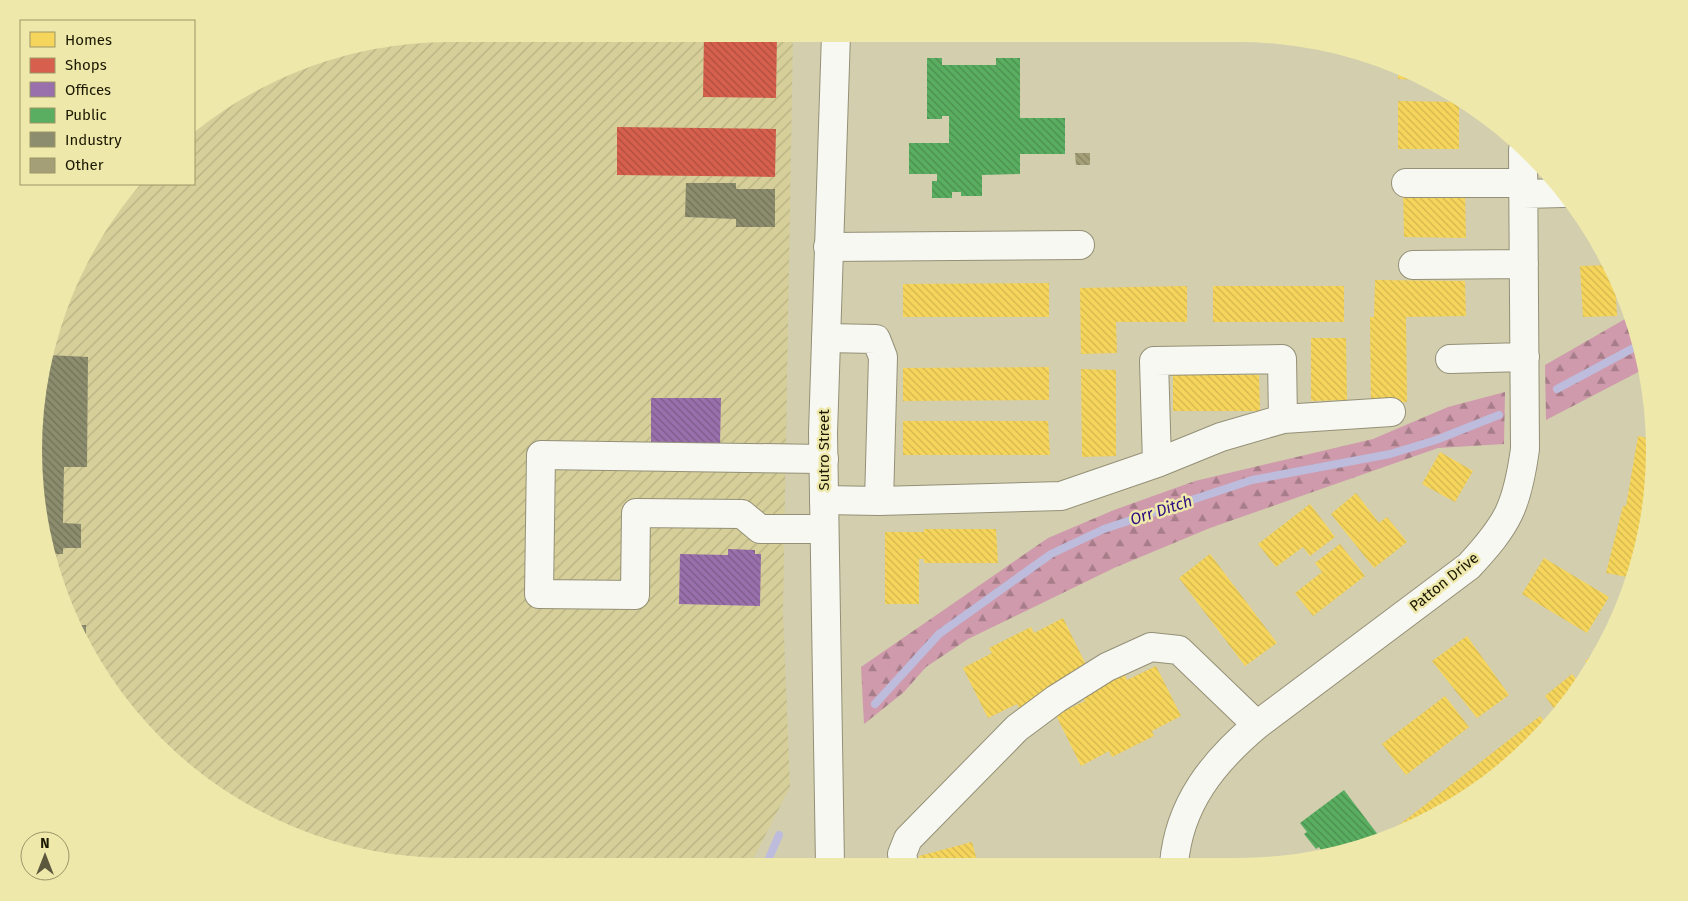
<svg xmlns="http://www.w3.org/2000/svg" width="1688" height="901" viewBox="0 0 1688 901" font-family="'Fira Sans',sans-serif">
  <defs>
    <pattern id="industrial-furrows" width="10" height="10" patternUnits="userSpaceOnUse" patternTransform="scale(1.25)"><rect width="10" height="10" fill="#d6cf9a"/><path d="M-1 1l2-2M0 10L10 0M9 11l2-2" fill="none" stroke="#b7b183"/></pattern>
    <pattern id="forest-firs" width="22" height="20" patternUnits="userSpaceOnUse" patternTransform="scale(1.25)"><rect width="22" height="20" fill="#cf9aac"/><path d="M5 1l3.5 6h-7zM16 11l3.5 6h-7z" fill="#a77d8a"/></pattern>
    <pattern id="homes-back-hatch" width="6" height="6" patternUnits="userSpaceOnUse" patternTransform="scale(1.25)"><rect width="6" height="6" fill="#f6d55c"/><path d="M-1 5l2 2M0 0l6 6M5-1l2 2" fill="none" stroke="#d2b64e"/></pattern>
    <pattern id="shops-back-hatch" width="6" height="6" patternUnits="userSpaceOnUse" patternTransform="scale(1.25)"><rect width="6" height="6" fill="#d6604d"/><path d="M-1 5l2 2M0 0l6 6M5-1l2 2" fill="none" stroke="#ad4e3e"/></pattern>
    <pattern id="offices-back-hatch" width="6" height="6" patternUnits="userSpaceOnUse" patternTransform="scale(1.25)"><rect width="6" height="6" fill="#9970ab"/><path d="M-1 5l2 2M0 0l6 6M5-1l2 2" fill="none" stroke="#7c5b89"/></pattern>
    <pattern id="public-back-hatch" width="6" height="6" patternUnits="userSpaceOnUse" patternTransform="scale(1.25)"><rect width="6" height="6" fill="#5aae61"/><path d="M-1 5l2 2M0 0l6 6M5-1l2 2" fill="none" stroke="#4a8d4e"/></pattern>
    <pattern id="industry-back-hatch" width="6" height="6" patternUnits="userSpaceOnUse" patternTransform="scale(1.25)"><rect width="6" height="6" fill="#8c8c6e"/><path d="M-1 5l2 2M0 0l6 6M5-1l2 2" fill="none" stroke="#727258"/></pattern>
    <pattern id="building-back-hatch" width="6" height="6" patternUnits="userSpaceOnUse" patternTransform="scale(1.25)"><rect width="6" height="6" fill="#a59f78"/><path d="M-1 5l2 2M0 0l6 6M5-1l2 2" fill="none" stroke="#868160"/></pattern>
  </defs>
  <rect width="100%" height="100%" fill="#d3cead"/>
  <path fill="url(#industrial-furrows)" d="M450,34h343l-10,578 7,175 -40,78 -326,1 -81,-13 -77,-29 -110,-79 -52,-63 -38,-72 -31,-132 13,-135 56,-124 33,-35h57v-61l3,-3 119,-64z"/>
  <path fill="url(#forest-firs)" d="M1632,315l12,54 -98,51 -1,-55z
    M1505,392l-1,52 -66,4 -228,80 -96,40 -146,71 -42,28 -22,25 -40,32 -3,-57 187,-129 66,-28 81,-29 178,-42 75,-32z"/>
  <path fill="url(#homes-back-hatch)" d="M1398,68l24,9 4,3 -28,-1z
    M1398,101l61,1v47h-61z
    M1465,190l1,48 -62,-1 -1,-46z
    M1609,265l6,13 2,38 -34,1 -3,-51z
    M1375,280l90,1 1,35 -60,1 1,85 -36,1 -1,-86h4z
    M1049,283v34h-146v-33z
    M1187,286v36h-71l1,31 -36,1 -1,-66z
    M1213,286h131v36h-131z
    M1311,338h35l1,62 -36,1z
    M1049,367v33l-146,1v-33z
    M1081,369l35,1v86l-34,1z
    M1173,375h86l1,36h-87z
    M903,421h145l2,34h-147z
    M1638,436l14,3 1,39 -13,81 -7,19 -27,-5 17,-67h3z
    M1440,452l33,19 -18,31 -33,-18z
    M1356,493l23,30 8,-6 20,25 -33,26 -43,-54z
    M1310,504l25,33 -25,19 -7,-9 -27,20 -18,-23z
    M924,529h72l2,34h-74v-4h-5v45h-34v-72h39z
    M1340,544l25,32 -52,40 -18,-23 27,-21 -7,-9z
    M1210,554l67,89 -32,23 -66,-88z
    M1544,558l65,39 -22,36 -65,-39z
    M1063,618l25,51 -47,23 3,6 -24,12 -3,-6 -29,14 -25,-50 29,-15 -3,-5 42,-21 3,6z
    M1467,636l42,59 -32,23 -45,-57z
    M1602,648v1l-12,18 -5,-6z
    M1156,666l25,50 -29,15 2,5 -42,21 -3,-6 -28,15 -25,-51 29,-14 -3,-6 42,-21 3,6z
    M1572,674l7,9 -21,31 -13,-18z
    M1445,696l24,31 -63,48 -24,-31z
    M1540,716l9,11 -58,54 -91,53 -5,-6z
    M972,842l6,23h-57l-2,-9z"/>
  <path fill="url(#shops-back-hatch)" d="M704,34h73l-1,64 -73,-1z
    M617,127l159,2 -1,48 -158,-2z"/>
  <path fill="url(#offices-back-hatch)" d="M651,398h70l-1,47 -69,-1z
    M728,549l27,1v4h6l-1,52 -81,-2 1,-50 48,1z"/>
  <path fill="url(#public-back-hatch)" d="M927,58h15v7h54v-7h24v60h45v36h-45v20l-38,1v21h-21v-4h-9v6h-20v-17h5v-7h-28v-31h40v-27h-7v3h-15z
    M1344,790l38,50 -57,15 -6,-8 -3,2 -12,-15 3,-2 -7,-9z"/>
  <path fill="url(#industry-back-hatch)" d="M686,183h50v6h39v38h-39v-8l-51,-2z
    M47,355l41,2 -1,110h-23l-1,56 18,1v24h-18v6h-10l-18,-76z
    M73,625h13v23z"/>
  <g fill="none" stroke-linecap="round" stroke-linejoin="round">
    <path stroke="#bdbcdc" stroke-width="8" d="M1557,389l82,-44
      M875,704l64,-70 112,-80 53,-25 148,-49 138,-26 46,-14 63,-25
      M766,865l13,-30"/>
  </g>
  <path fill="url(#building-back-hatch)" d="M1075,153h15v12h-14z"/>
  <g fill="none" stroke-linecap="round" stroke-linejoin="round">
    <defs>
      <path id="minor" d="M1406,183h117
        M1523,194l40,-1
        M828,247l252,-2
        M1413,265l111,-1
        M1450,359l75,-2
        M1283,419l108,-7
        M824,459l-283,-4 -2,139 96,1 1,-82 106,1 18,15h64
        M824,500l55,1 4,-144 -7,-18 -50,-1
        M879,501l182,-5 96,-33 64,-26 62,-18 -1,-60 -128,2 3,102
        M1174,864c5,-60 39,-102 83,-139l212,-159c39,-42 48,-59 56,-117l-2,-299
        M904,865l-2,-11 6,-15 109,-111 39,-29 51,-32 44,-20 28,3 78,75"/>
      <path id="major" d="M830,865l-7,-432 13,-399"/>
    </defs>
    <use href="#minor" stroke="#949077" stroke-width="30"/>
    <use href="#major" stroke="#949077" stroke-width="30"/>
    <use href="#minor" stroke="#f8f8f3" stroke-width="28"/>
    <use href="#major" stroke="#f8f8f3" stroke-width="28"/>
  </g>
  <g text-anchor="middle" dominant-baseline="central" stroke-width="5" stroke-linejoin="round" paint-order="stroke">
    <g font-size="15" fill="#1c1902" stroke="#efe8ab">
      <text transform="translate(824 450) rotate(-90)">Sutro Street</text>
      <text transform="translate(1444 582) rotate(-39)">Patton Drive</text>
    </g>
    <g font-size="16" font-style="italic" fill="#2c1080" stroke="#efe8ab">
      <text transform="translate(1161 510) rotate(-18)">Orr Ditch</text>
    </g>
  </g>
  <path d="M0 0H1688V901H0ZM450 42H1238A408 408 0 0 1 1646 450V450A408 408 0 0 1 1238 858H450A408 408 0 0 1 42 450V450A408 408 0 0 1 450 42Z" fill="#efe8ab" fill-rule="evenodd"/>
  <rect x="20" y="20" width="175" height="165" fill="#efe8ab" stroke="#9b9567"/>
  <rect x="30" y="32" width="25" height="15" fill="#f6d55c" stroke="#9b9567"/>
  <text x="65" y="45" font-size="15" fill="#1c1902">Homes</text>
  <rect x="30" y="58" width="25" height="15" fill="#d6604d" stroke="#9b9567"/>
  <text x="65" y="70" font-size="15" fill="#1c1902">Shops</text>
  <rect x="30" y="82" width="25" height="15" fill="#9970ab" stroke="#9b9567"/>
  <text x="65" y="95" font-size="15" fill="#1c1902">Offices</text>
  <rect x="30" y="108" width="25" height="15" fill="#5aae61" stroke="#9b9567"/>
  <text x="65" y="120" font-size="15" fill="#1c1902">Public</text>
  <rect x="30" y="132" width="25" height="15" fill="#8c8c6e" stroke="#9b9567"/>
  <text x="65" y="145" font-size="15" fill="#1c1902">Industry</text>
  <rect x="30" y="158" width="25" height="15" fill="#a59f78" stroke="#9b9567"/>
  <text x="65" y="170" font-size="15" fill="#1c1902">Other</text>
  <g transform="translate(45 856)"><circle r="24" fill="#efe8ab" stroke="#9b9567"/>
  <path d="M0-4L9 19L0 12L-9 19Z" fill="#5c583e"/>
  <text y="-8" font-size="14" font-weight="bold" text-anchor="middle" fill="#1c1902">N</text>
  </g>
</svg>
